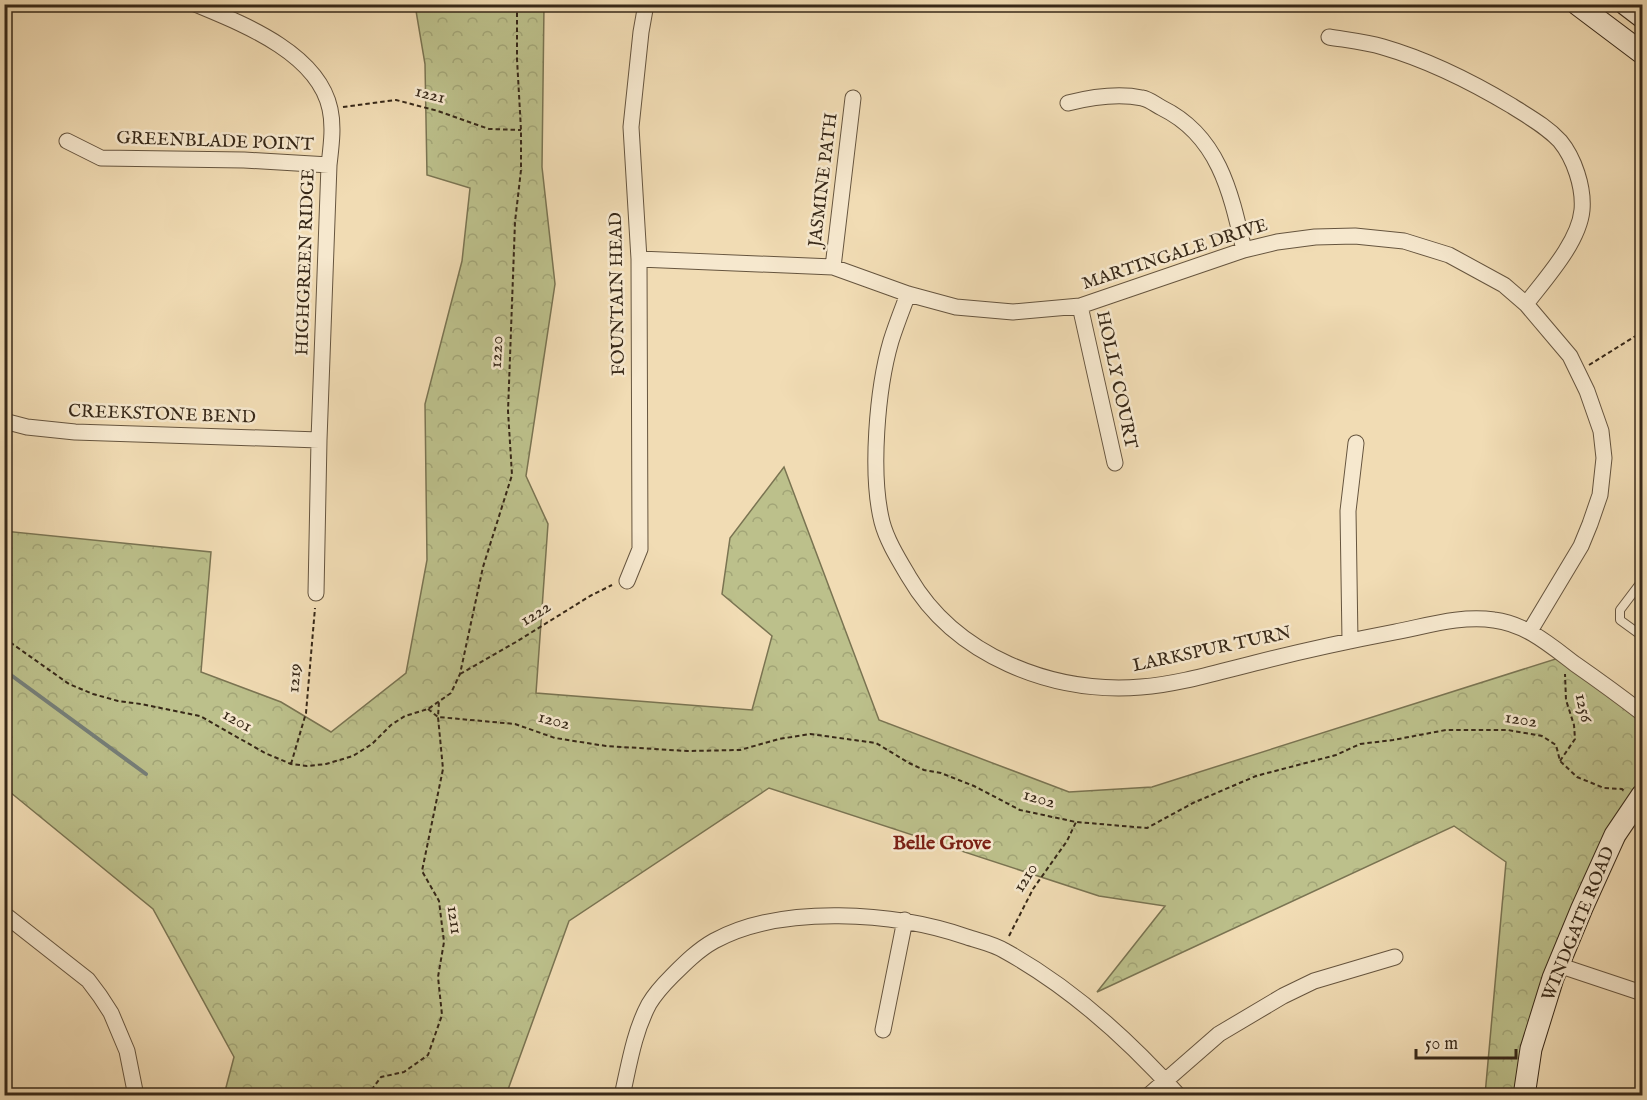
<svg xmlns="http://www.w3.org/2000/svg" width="1647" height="1100" viewBox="0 0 1647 1100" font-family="'IM FELL English',serif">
  <defs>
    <pattern id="forest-crowns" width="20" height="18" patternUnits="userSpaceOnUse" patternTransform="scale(1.5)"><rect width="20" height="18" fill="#bcc08b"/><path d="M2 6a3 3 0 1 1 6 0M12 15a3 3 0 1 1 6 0" fill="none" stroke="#a2a577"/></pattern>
  </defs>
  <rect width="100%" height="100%" fill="#f1dcb4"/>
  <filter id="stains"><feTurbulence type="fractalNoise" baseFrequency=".00333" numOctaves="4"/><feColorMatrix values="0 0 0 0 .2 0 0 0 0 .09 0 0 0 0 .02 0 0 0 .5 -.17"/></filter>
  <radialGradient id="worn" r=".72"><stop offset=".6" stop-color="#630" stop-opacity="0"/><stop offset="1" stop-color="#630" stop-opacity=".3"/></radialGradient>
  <path fill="url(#forest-crowns)" stroke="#7a7452" stroke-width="1.5" d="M415,5h129l-2,162 13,117 -29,192 22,48 -12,169 216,17 20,-74 -50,-42 8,-56 54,-71 95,253 190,72 83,-5 413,-131 77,57v94l-84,158 -31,130h-42l21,-233 -52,-36 -357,166 68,-86 -66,-10 -330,-108 -200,133 -63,174h-282l10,-38 -81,-148 -148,-121 -1,-257 207,21 -10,120 80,30 50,30 75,-59 21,-113 -2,-156 37,-143 8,-73 -43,-13 -2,-111z"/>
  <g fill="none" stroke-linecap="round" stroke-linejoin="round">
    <path stroke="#767f79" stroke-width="4" d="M4,670l142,104"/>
    <defs>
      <path id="lane" d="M1642,581l-22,29v10l22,16"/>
      <path id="street" d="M195,4c48,20 123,49 135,105 4,18 1,38 -1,56l-10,275 -3,153
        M1329,37c18,3 37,5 54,10 45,13 89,35 129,59 17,11 34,20 48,35 14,17 24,46 22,69 -3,32 -36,68 -56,94
        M1068,103c24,-6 50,-10 74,-5 7,1 14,7 20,10 57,28 69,85 82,142
        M67,141l34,17 143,2 85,5
        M639,259l194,8 75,27 48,13 57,5 67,-6 164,-56 33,-8 38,-5 40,-1 49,5 45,14 55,30 22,19 44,52 17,35 14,40 3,27 -4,37 -10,29 -9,22 -51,85
        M833,267l20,-169
        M908,294c-6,16 -12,31 -17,47 -14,48 -21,133 -9,181 5,19 17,38 27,55 46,79 143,117 232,110 39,-3 77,-15 114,-24 47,-12 93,-22 140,-31 32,-6 66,-17 99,-12 32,4 56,25 81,44 23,16 45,32 67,49
        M1080,306l35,157
        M4,421l23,6 48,5 244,8
        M627,581l13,-32 -1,-290 -8,-132 10,-95 5,-28
        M1350,641l-2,-130 8,-68
        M4,914l84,66 12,16 11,17 16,38 9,45
        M1558,965l84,28
        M883,1030l22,-110
        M622,1096c7,-31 12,-64 27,-92 6,-10 15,-20 23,-28 13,-13 26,-26 42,-35 68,-37 181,-29 253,-4 12,4 27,7 38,14 67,37 123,88 174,145
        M1148,1096l71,-62 64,-38 31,-15 81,-24"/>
      <path id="secondary" d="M1577,4l65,49
        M1625,4l17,13
        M1524,1096l7,-47 22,-71 29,-70 33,-73 27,-40"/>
    </defs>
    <use href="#lane" stroke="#66553f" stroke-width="10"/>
    <use href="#street" stroke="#66553f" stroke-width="17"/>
    <use href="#secondary" stroke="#372818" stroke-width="23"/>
    <path stroke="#372818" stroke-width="2" stroke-dasharray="4.5 3" stroke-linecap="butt" d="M343,107l53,-7 42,11 51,18 32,1
      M1589,365l53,-33
      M4,638l65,46 24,10 25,7 23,3 59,12 65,37 26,11 16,2 19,-2 27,-8 19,-12 19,-19 14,-9 23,-7 23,-16 9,-19 23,-107 29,-92 -4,-64 7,-189 6,-52v-40l-4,-71v-55
      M460,674l56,-32 74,-46 22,-11
      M428,709l10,8 77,7 40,14 51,8 81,5 53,-1 39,-11 31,-5 66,9 33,20 15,7 17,3 33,13 46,24 56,12 71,6 46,-25 63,-27 80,-21 24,-11 33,-4 53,-10h62l34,6 14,9 4,16 17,16 27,11 18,1 3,3
      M1560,761l15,-22 -1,-14 -8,-25 -1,-26
      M291,764l15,-51 9,-105
      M1009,936l24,-47 34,-48 9,-19
      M367,1096l14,-19 23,-5 24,-17 14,-40 -4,-38 6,-35 -5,-41 -17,-30 21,-102 -5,-52 1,-16"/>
    <use href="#lane" stroke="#f6e8ce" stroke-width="8"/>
    <use href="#street" stroke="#f6e8ce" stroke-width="15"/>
    <use href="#secondary" stroke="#f6e8ce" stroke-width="21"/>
  </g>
  <g text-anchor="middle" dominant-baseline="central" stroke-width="5" stroke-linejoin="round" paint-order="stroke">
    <g font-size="18" fill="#372818" stroke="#f6e8ce">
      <text transform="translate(430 95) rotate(15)">1221</text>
      <text transform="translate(215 142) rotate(2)">GREENBLADE POINT</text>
      <text transform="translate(824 180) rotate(-83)">JASMINE PATH</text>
      <text transform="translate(1175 255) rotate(-18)">MARTINGALE DRIVE</text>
      <text transform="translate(306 262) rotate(-88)">HIGHGREEN RIDGE</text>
      <text transform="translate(618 294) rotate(-91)">FOUNTAIN HEAD</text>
      <text transform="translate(497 352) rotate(-87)">1220</text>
      <text transform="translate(1116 380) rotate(78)">HOLLY COURT</text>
      <text transform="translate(162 415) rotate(2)">CREEKSTONE BEND</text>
      <text transform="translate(536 614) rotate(-32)">1222</text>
      <text transform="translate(1212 650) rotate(-12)">LARKSPUR TURN</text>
      <text transform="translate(295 678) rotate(-85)">1219</text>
      <text transform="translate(1583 708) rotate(78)">1256</text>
      <text transform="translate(1521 720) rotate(9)">1202</text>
      <text transform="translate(237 721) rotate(29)">1201</text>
      <text transform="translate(554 721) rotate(15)">1202</text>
      <text transform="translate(1039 799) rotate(16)">1202</text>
      <text transform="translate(1026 878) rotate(-58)">1210</text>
      <text transform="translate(454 920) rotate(82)">1211</text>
      <text transform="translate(1579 924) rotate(-68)">WINDGATE ROAD</text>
    </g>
    <g font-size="20" font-weight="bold" fill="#7a1f14" stroke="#f6e8ce">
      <text x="942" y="843">Belle Grove</text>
    </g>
  </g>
  <rect width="1647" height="1100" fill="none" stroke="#f1dcb4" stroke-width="24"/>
  <rect x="6" y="6" width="1635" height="1088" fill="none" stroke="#372818" stroke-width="3"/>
  <rect x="12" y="12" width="1623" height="1076" fill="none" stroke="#372818" stroke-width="1.5"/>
  <path d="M1416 1049v9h100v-9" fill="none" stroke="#372818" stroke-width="3"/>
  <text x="1425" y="1049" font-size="18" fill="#372818" stroke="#f6e8ce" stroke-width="4.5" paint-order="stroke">50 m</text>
  <rect width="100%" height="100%" filter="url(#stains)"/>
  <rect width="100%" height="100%" fill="url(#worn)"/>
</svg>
